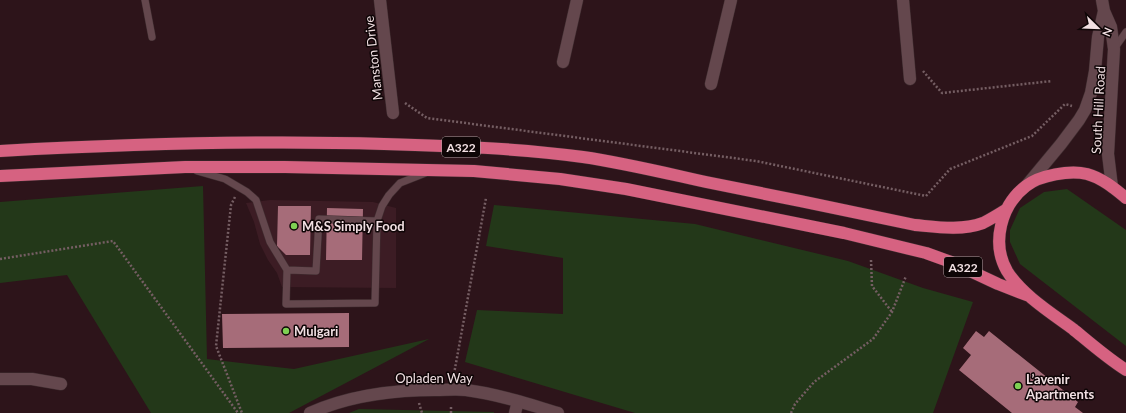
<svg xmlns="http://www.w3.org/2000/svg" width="1126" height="413" viewBox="0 0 1126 413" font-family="Lato,sans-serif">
  <rect width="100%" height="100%" fill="#2d141a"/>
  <path fill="#3c1c24" d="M270,200l103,2 23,6v80l-114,-1 -5,-14 -9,-13 -8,-16 -6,-22 -8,-19z"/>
  <path fill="#233819" d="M203,186l4,173 87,10 135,-30 -140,74h-138l-84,-138 -67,8v-81z
    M1067,189l59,41v116l-106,-82 -10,-22v-12l10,-22 24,-16z
    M494,205l201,19 153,37 75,27 50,14 -40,111h-298l-170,-51 12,-52 86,4v-56l-77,-12z
    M359,409l135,3v1h-145z"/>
  <path fill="#a66c79" d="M278,206h33l-1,49h-24l-9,-9z
    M327,208l36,1 -1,51h-36z
    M349,313v34l-126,1 -1,-34z
    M976,331l8,6 5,-6 89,71 -3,5 8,6h-71l-53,-43 12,-15 -8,-7z"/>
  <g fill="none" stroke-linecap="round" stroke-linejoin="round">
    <defs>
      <path id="service" d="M145,0l7,37
        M1114,49l12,-17
        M197,171l28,8 22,13 9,8 14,42 17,28 -1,34 89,-1 2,-82 5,-15 7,-11 11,-12 28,-11
        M287,270l29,1 3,-52 58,2"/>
      <path id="minor" d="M380,0l13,113
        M903,0l7,79
        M563,62l14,-62
        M711,84l20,-84
        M0,379h32l29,5
        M310,413c40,-18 82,-23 125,-23 11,0 21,-1 31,0 31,4 62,14 92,23
        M515,413l3,-12"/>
      <path id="tertiary" d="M1102,0l2,11 7,16 3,22 -6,105 4,33
        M1027,185l34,-41 18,-24 6,-10 6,-17 4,-22 3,-34 6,-26"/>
      <path id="trunk" d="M0,151c128,-7 256,-11 384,-7 67,2 133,4 199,13 41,6 82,16 123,25 70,14 139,28 209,43 22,2 46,6 68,-2 8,-4 16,-9 24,-14
        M0,176l185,-9h100l189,4 86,8 66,10 218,44 82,20 25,9 47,22 31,12
        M1126,198c-11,-9 -24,-20 -39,-24 -17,-4 -47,1 -61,12 -25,19 -35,57 -19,85 14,23 44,42 66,58 17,14 34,29 53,41"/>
    </defs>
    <use href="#service" stroke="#402e31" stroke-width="8"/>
    <use href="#minor" stroke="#402e31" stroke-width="13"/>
    <use href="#tertiary" stroke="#402e31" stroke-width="13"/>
    <use href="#trunk" stroke="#402e31" stroke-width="13"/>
    <path stroke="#755e63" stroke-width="2.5" stroke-dasharray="2 2" stroke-linecap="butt" d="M923,71l19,22 110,-12
      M405,103l22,15 329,43 170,35 24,-27 82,-33 33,-32 7,2
      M235,197l-4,8 -15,141 26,67
      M0,259l113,-18 125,172
      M871,260l1,26 20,26
      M454,374l32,-176
      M419,403l3,10
      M451,413v-8
      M791,413l4,-9 19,-22 59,-43 19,-27 14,-36"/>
    <use href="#service" stroke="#64474d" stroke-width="7"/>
    <use href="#minor" stroke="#64474d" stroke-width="12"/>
    <use href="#tertiary" stroke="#64474d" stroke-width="12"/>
    <use href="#trunk" stroke="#d66281" stroke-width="12"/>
  </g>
  <g fill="#7ed053" stroke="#0e0506" stroke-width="1.5">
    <circle cx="294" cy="226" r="4"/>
    <circle cx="286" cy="331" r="4"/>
    <circle cx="1018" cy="386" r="4"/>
  </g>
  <g text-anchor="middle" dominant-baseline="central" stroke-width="3" stroke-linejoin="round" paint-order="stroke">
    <g fill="#0e0506" stroke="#ae9ea1" stroke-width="1">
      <rect x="442" y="137" width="38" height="20" rx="3"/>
      <rect x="944" y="257" width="38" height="20" rx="3"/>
    </g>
    <g font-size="12" font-weight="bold" fill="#f2e0e3">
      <text x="461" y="147">A322</text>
      <text x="963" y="267">A322</text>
    </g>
    <g font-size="13" fill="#f2e0e3" stroke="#0e0506">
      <text transform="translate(373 58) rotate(-96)">Manston Drive</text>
      <text transform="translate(1098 110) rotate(-87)">South Hill Road</text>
      <text x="434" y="378">Opladen Way</text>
    </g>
    <g font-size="13" font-weight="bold" fill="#f2e0e3" stroke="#0e0506" text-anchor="start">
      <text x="302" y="226">M&amp;S Simply Food</text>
      <text x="294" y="331">Mulgari</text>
      <text x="1026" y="379">L’avenir<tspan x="1026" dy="15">Apartments</tspan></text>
    </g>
  </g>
  <g transform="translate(1098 28) rotate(113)" stroke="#0e0506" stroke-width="3" paint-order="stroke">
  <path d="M0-3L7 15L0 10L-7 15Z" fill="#f2e0e3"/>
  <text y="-6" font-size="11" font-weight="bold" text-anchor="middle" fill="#f2e0e3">N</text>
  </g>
</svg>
